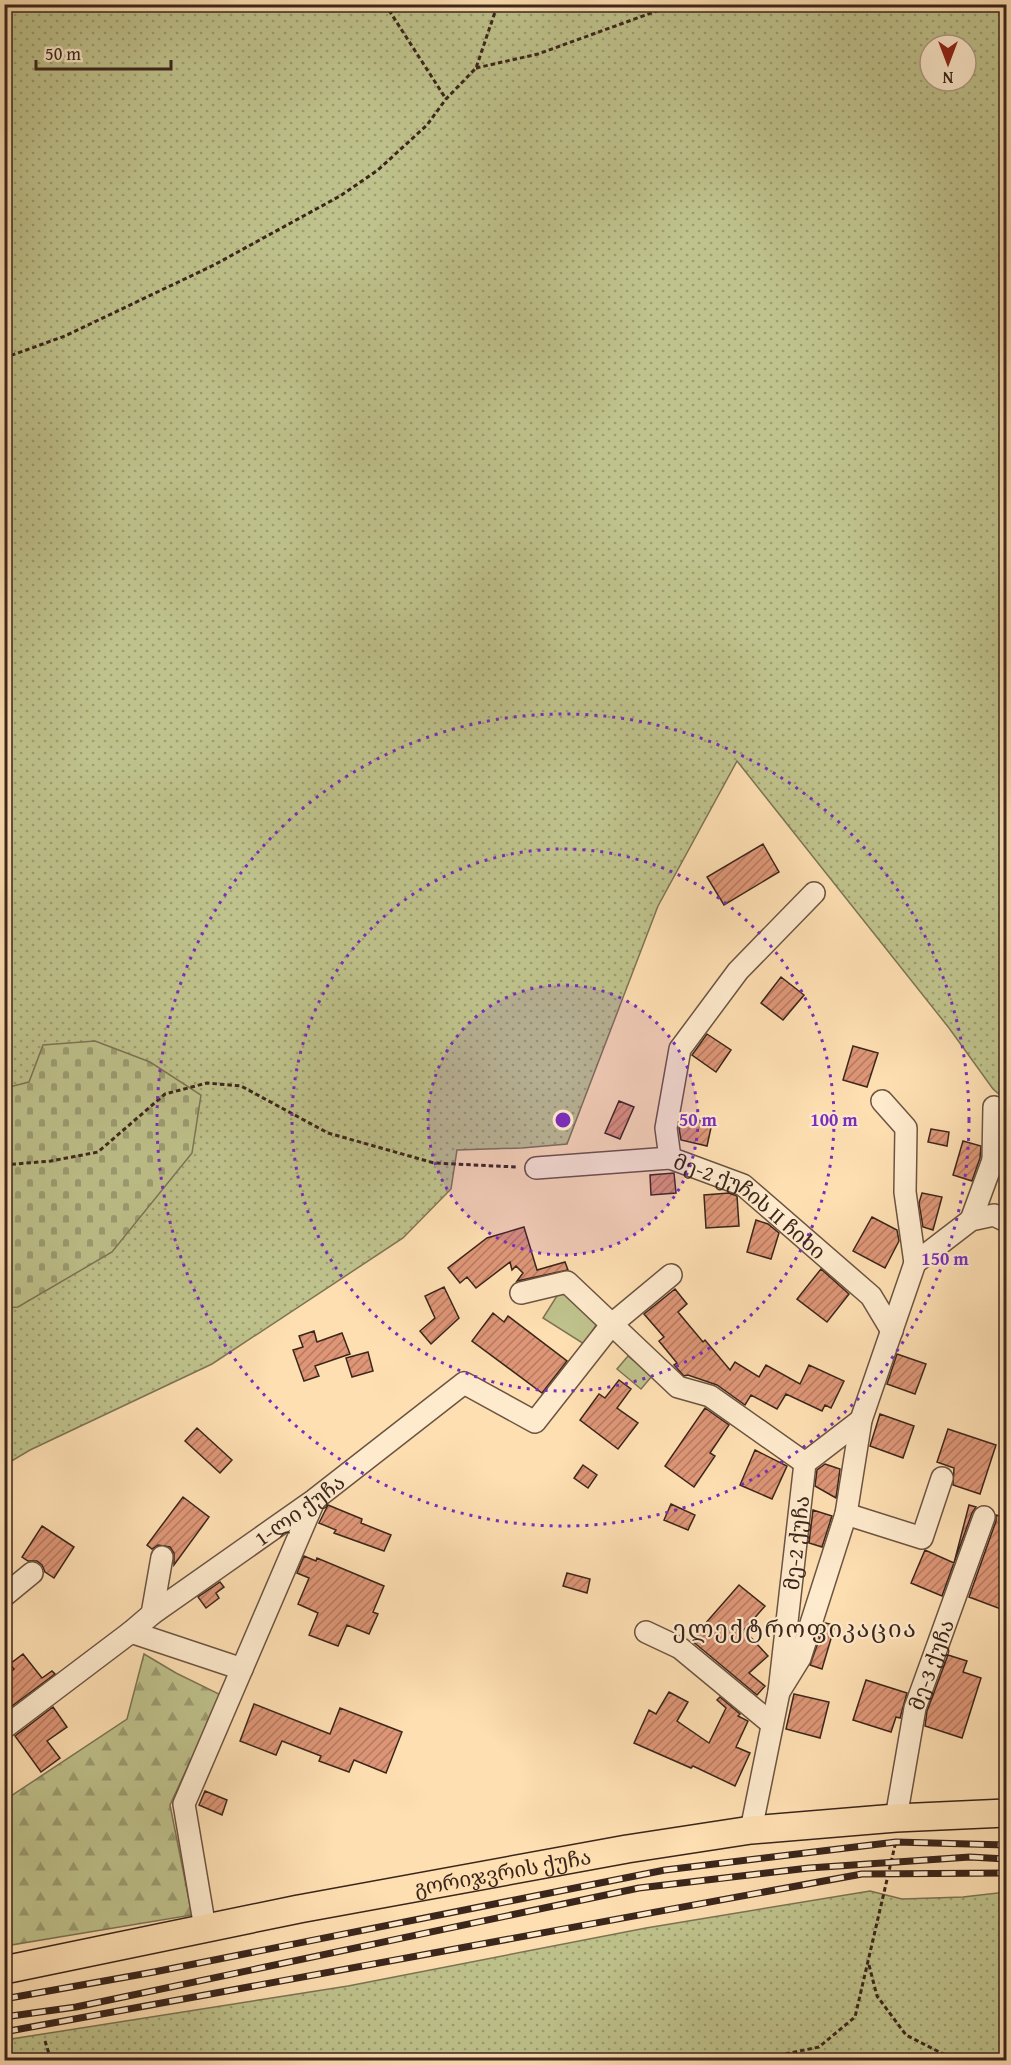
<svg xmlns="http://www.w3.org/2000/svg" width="1011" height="2065" viewBox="0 0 1011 2065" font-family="'Gentium Book Plus','Noto Serif Georgian',serif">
  <defs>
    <pattern id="grass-dots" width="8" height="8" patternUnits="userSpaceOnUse" patternTransform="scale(1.5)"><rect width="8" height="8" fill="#bfc28c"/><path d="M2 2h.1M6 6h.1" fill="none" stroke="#9c9d72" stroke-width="1.8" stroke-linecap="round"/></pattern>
    <pattern id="forest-firs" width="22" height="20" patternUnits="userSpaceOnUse" patternTransform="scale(1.5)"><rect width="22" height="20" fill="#bfc28c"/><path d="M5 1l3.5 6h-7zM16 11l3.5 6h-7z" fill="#9c9d72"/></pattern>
    <pattern id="cemetery-stones" width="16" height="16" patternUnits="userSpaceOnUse" patternTransform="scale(1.5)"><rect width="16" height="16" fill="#bfc28c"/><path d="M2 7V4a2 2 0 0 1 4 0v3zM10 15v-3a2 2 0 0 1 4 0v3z" fill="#9c9d72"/></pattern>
    <pattern id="building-hatch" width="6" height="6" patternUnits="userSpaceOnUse" patternTransform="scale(1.5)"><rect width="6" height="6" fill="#de9677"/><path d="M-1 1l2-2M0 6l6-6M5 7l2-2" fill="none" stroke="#b57a61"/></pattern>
  </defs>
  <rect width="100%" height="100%" fill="#fedfb2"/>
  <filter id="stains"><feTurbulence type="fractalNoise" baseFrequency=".00333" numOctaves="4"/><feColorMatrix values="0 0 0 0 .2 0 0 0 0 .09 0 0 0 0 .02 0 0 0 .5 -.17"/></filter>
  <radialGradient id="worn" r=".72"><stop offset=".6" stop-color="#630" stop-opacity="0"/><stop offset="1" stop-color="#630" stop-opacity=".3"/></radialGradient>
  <path fill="url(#grass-dots)" stroke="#7d7454" stroke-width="1.5" fill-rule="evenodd" d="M4,5h1002v1095l-13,-11 -44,-61 -212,-267 -79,145 -91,238 -45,4 -65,2 -6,39 -48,49 -191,126 -182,86 -25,15zM930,45h36v36h-36z
    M870,1891l32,8 61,-2 43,-5v168h-1001v-20l343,-54 298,-58z"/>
  <path fill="url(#forest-firs)" stroke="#7d7454" stroke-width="1.5" d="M144,1654l32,19 45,22 -51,110 22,110 -187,31v-146l122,-81z"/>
  <path fill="url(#cemetery-stones)" stroke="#7d7454" stroke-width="1.5" d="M95,1041l55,21 51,33 -9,58 -80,99 -94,55 -13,1v-220l24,-6 14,-37z"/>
  <path fill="#bfc28c" stroke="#7d7454" stroke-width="1.5" d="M560,1291l42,25 -18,28 -41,-26z
    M628,1356l24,20 -11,13 -24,-20z"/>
  <path fill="url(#building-hatch)" stroke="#3b261c" stroke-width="1.5" d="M763,844l16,28 -55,33 -17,-28z
    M781,977l23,18 -21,25 -22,-17z
    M707,1034l24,16 -15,22 -24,-17z
    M853,1046l25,7 -11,34 -24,-7z
    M619,1101l15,6 -14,32 -15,-6z
    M681,1117l31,6 -5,23 -26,-6 -2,-12z
    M931,1129l18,3 -2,14 -19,-4z
    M963,1141l18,5 -1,12 -8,23 -19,-6z
    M674,1173l2,20 -25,2 -1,-20z
    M729,1193l8,3 2,30 -33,2 -2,-33z
    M922,1193l20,4 -9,33 -10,-3 -4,-24z
    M872,1217l25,13 2,11 -14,27 -32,-17z
    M756,1220l12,4 11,9 -8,26 -24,-7z
    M524,1227l13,43 28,-8 3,8 -51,11 6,-8 -7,-7 -4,4 -2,-8 -34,26 -9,-11 -7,6 -12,-15 39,-30z
    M821,1269l28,25 -22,28 -30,-23z
    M444,1287l15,31 -28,26 -11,-13 15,-13 -10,-22z
    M675,1289l12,15 -9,8 25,30 2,-2 25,30 5,-8 24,15 7,-12 34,19 9,-19 35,16 -13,27 -6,-3 -3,6 -36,-17 -9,15 -26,-14 -6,10 -28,-20 -29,-10 -4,1 -10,-11 3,-2 -18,-22 5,-4 -20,-23z
    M493,1313l11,9 4,-6 59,45 -25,32 -70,-52z
    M314,1331l3,11 25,-9 8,21 -35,12 4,10 -15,5 -11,-31 10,-3 -4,-11z
    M368,1352l5,19 -21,6 -6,-19z
    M897,1354l29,10 -11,30 -28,-10z
    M619,1380l12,9 -14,19 21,15 -20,26 -38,-29 19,-26 6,4z
    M705,1408l24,17 -19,28 5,3 -21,31 -29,-21z
    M880,1414l34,12 -11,32 -33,-12z
    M197,1428l35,32 -12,13 -35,-32z
    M948,1429l48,16 -16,49 -27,-9 1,-17 -17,-6z
    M755,1450l32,16 -15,33 -32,-14z
    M825,1464l15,5 -4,29 -21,-12 2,-16z
    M583,1465l14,10 -9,13 -14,-10z
    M183,1497l26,20 -35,48v-12l-4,-6 -12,-2 -6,4 -5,-4z
    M671,1504l24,11 -7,15 -24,-10z
    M328,1505l34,14 -1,4 30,12 -7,16 -50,-18 2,-3 -17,-7z
    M969,1505l7,2 -4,6 -30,83 -31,-13 14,-33 29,13z
    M813,1510l19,6 -10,31 -13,-4z
    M996,1515l10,3v21l-6,18 3,1 -4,9 7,3v41l-37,-14 27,-76z
    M42,1526l32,21 -20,31 -9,-6 -3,-7 -5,-4h-9l-6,-4z
    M304,1556l12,5 1,-3 67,28 -11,26 5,2 -9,20 -22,-9 -9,21 -29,-11 9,-22 -20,-9 11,-26 -12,-5z
    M567,1573l23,6 -3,14 -24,-7z
    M220,1582l4,5 -8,6 3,5 -13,10 -8,-11z
    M739,1585l26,21 -21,24 24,26 -19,17 16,13 -8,9 -66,-55z
    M825,1623l10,2 -13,44 -12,-4z
    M23,1654l19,24 10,-7 3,3 -51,38v-36l10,-7 -4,-5z
    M948,1655l19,6 -4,11 18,6 -19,60 -37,-12 2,-15z
    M866,1680l41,13 -7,25 -4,-1 -5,15 -38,-12z
    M669,1692l19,10 -11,19 32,22 17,-35 -9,-8 3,-3 20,17 -2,2 10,5 -12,26 14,6 -15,33 -42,-20 -2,2 -57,-25 15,-33 7,4z
    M794,1694l35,8 -9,36 -34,-9z
    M254,1704l76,30 10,-26 62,24 -16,41 -32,-13 -5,12 -30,-11 2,-5 -39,-15 -6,14 -36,-14z
    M53,1707l14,20 -20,14 13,17 -19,14 -26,-36z
    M205,1791l22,9 -5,15 -23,-10z"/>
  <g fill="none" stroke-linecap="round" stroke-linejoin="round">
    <defs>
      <g id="minor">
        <path id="s1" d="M814,893l-76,78 -58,78 -14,79 4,30 73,27 128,111 21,35"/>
        <path d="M882,1101l24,27 -1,64 10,71"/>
        <path d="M993,1160l1,-53"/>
        <path d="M536,1168l134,-10"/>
        <path d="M971,1220l22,-60 13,-9"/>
        <path d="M521,1293l46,-11 111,105 32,9 95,67"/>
        <path d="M846,1514l76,24 20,-60"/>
        <path d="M4,1596l28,-23"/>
        <path d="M152,1614l10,-57"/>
        <path id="s2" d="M131,1632l21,-18 162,-114 150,-117 71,39 77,-98 59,-49"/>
        <path d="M646,1632l34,16 92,76"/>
        <path d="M779,1692l21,-34 46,-144 15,-94 54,-157 56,-43 23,-5 12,6"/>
        <path d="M4,1728l127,-96 111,37"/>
        <path id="s3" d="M896,1818l19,-110 69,-191"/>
        <path id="s4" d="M751,1830l28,-138 26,-229 56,-43"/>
        <path d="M205,1928l-21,-124 130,-303"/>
      </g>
      <g id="major">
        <path id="s5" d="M4,1970l295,-61 328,-60 124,-19 145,-12 110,-5"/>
      </g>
    </defs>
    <use href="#minor" stroke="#6c5442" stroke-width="24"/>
    <use href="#major" stroke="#3b261c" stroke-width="30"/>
    <path stroke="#3b261c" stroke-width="3" stroke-dasharray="4.5 3" stroke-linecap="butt" d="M385,4l61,95
      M476,68l62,-14 138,-50
      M4,358l61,-22 149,-71 126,-69 38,-26 49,-45 19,-26 30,-31 19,-56 5,-8
      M4,1165l47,-4 47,-9 67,-58 42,-11 34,3 87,47 106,30 82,4
      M869,1965l8,31 29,39 49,25
      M45,2041l6,19
      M756,2060l63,-13 36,-30 41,-176"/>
    <use href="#minor" stroke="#feeacd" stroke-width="21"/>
    <use href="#major" stroke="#fedfb2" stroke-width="27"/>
    <defs>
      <path id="rail" d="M4,1999l150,-27 511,-102 231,-28 110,3
        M4,2017l72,-10 563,-119 170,-20 161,-11 36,2
        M4,2032l858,-158 144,-1"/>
    </defs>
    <use href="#rail" stroke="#3b261c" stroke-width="7"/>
    <use href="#rail" stroke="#feeacd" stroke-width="4.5" stroke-dasharray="14" stroke-linecap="butt"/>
  </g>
  <circle cx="563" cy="1120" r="135" fill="#7b2cbf" fill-opacity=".12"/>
  <g fill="none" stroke="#7b2cbf" stroke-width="3" stroke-dasharray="3 6">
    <circle cx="563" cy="1120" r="135"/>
    <circle cx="563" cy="1120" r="271"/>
    <circle cx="563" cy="1120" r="406"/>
  </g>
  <g text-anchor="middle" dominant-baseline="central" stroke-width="4.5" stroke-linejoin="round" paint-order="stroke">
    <g font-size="21" fill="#3b261c" stroke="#feeacd">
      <text stroke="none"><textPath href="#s1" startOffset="411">მე-2 ქუჩის II ჩიხი</textPath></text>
      <text stroke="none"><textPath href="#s2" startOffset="208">1-ლი ქუჩა</textPath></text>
      <text stroke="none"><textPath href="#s4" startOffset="291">მე-2 ქუჩა</textPath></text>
      <text stroke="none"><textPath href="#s3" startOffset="158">მე-3 ქუჩა</textPath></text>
      <text stroke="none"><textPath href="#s5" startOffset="508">გორიჯვრის ქუჩა</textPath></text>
    </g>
    <g font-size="24" letter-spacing="1.5" fill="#3b261c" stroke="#feeacd">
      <text x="795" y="1628">ელექტროფიკაცია</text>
    </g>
  </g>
  <circle cx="563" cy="1120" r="9" fill="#7b2cbf" stroke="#feeacd" stroke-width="3"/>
  <g font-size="18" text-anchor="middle" font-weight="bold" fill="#7b2cbf" stroke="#feeacd" stroke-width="4.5" stroke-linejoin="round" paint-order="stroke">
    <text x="698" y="1126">50 m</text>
    <text x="834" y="1126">100 m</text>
    <text x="945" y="1265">150 m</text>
  </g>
  <rect width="1011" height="2065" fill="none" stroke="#fedfb2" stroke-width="24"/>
  <rect x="6" y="6" width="999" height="2053" fill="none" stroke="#3b261c" stroke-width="3"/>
  <rect x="12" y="12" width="987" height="2041" fill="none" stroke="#3b261c" stroke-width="1.5"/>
  <g transform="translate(948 63) rotate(180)"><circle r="28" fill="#feeacd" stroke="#b09c86" stroke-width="1.5"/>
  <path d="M0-4.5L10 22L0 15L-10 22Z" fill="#8f2418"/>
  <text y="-9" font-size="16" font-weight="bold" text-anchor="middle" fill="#3b261c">N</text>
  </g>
  <path d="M36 60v9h135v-9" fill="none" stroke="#3b261c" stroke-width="3"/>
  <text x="45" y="60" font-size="18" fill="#3b261c" stroke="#feeacd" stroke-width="4.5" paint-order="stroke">50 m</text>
  <rect width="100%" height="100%" filter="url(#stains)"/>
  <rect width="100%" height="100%" fill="url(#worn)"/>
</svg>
